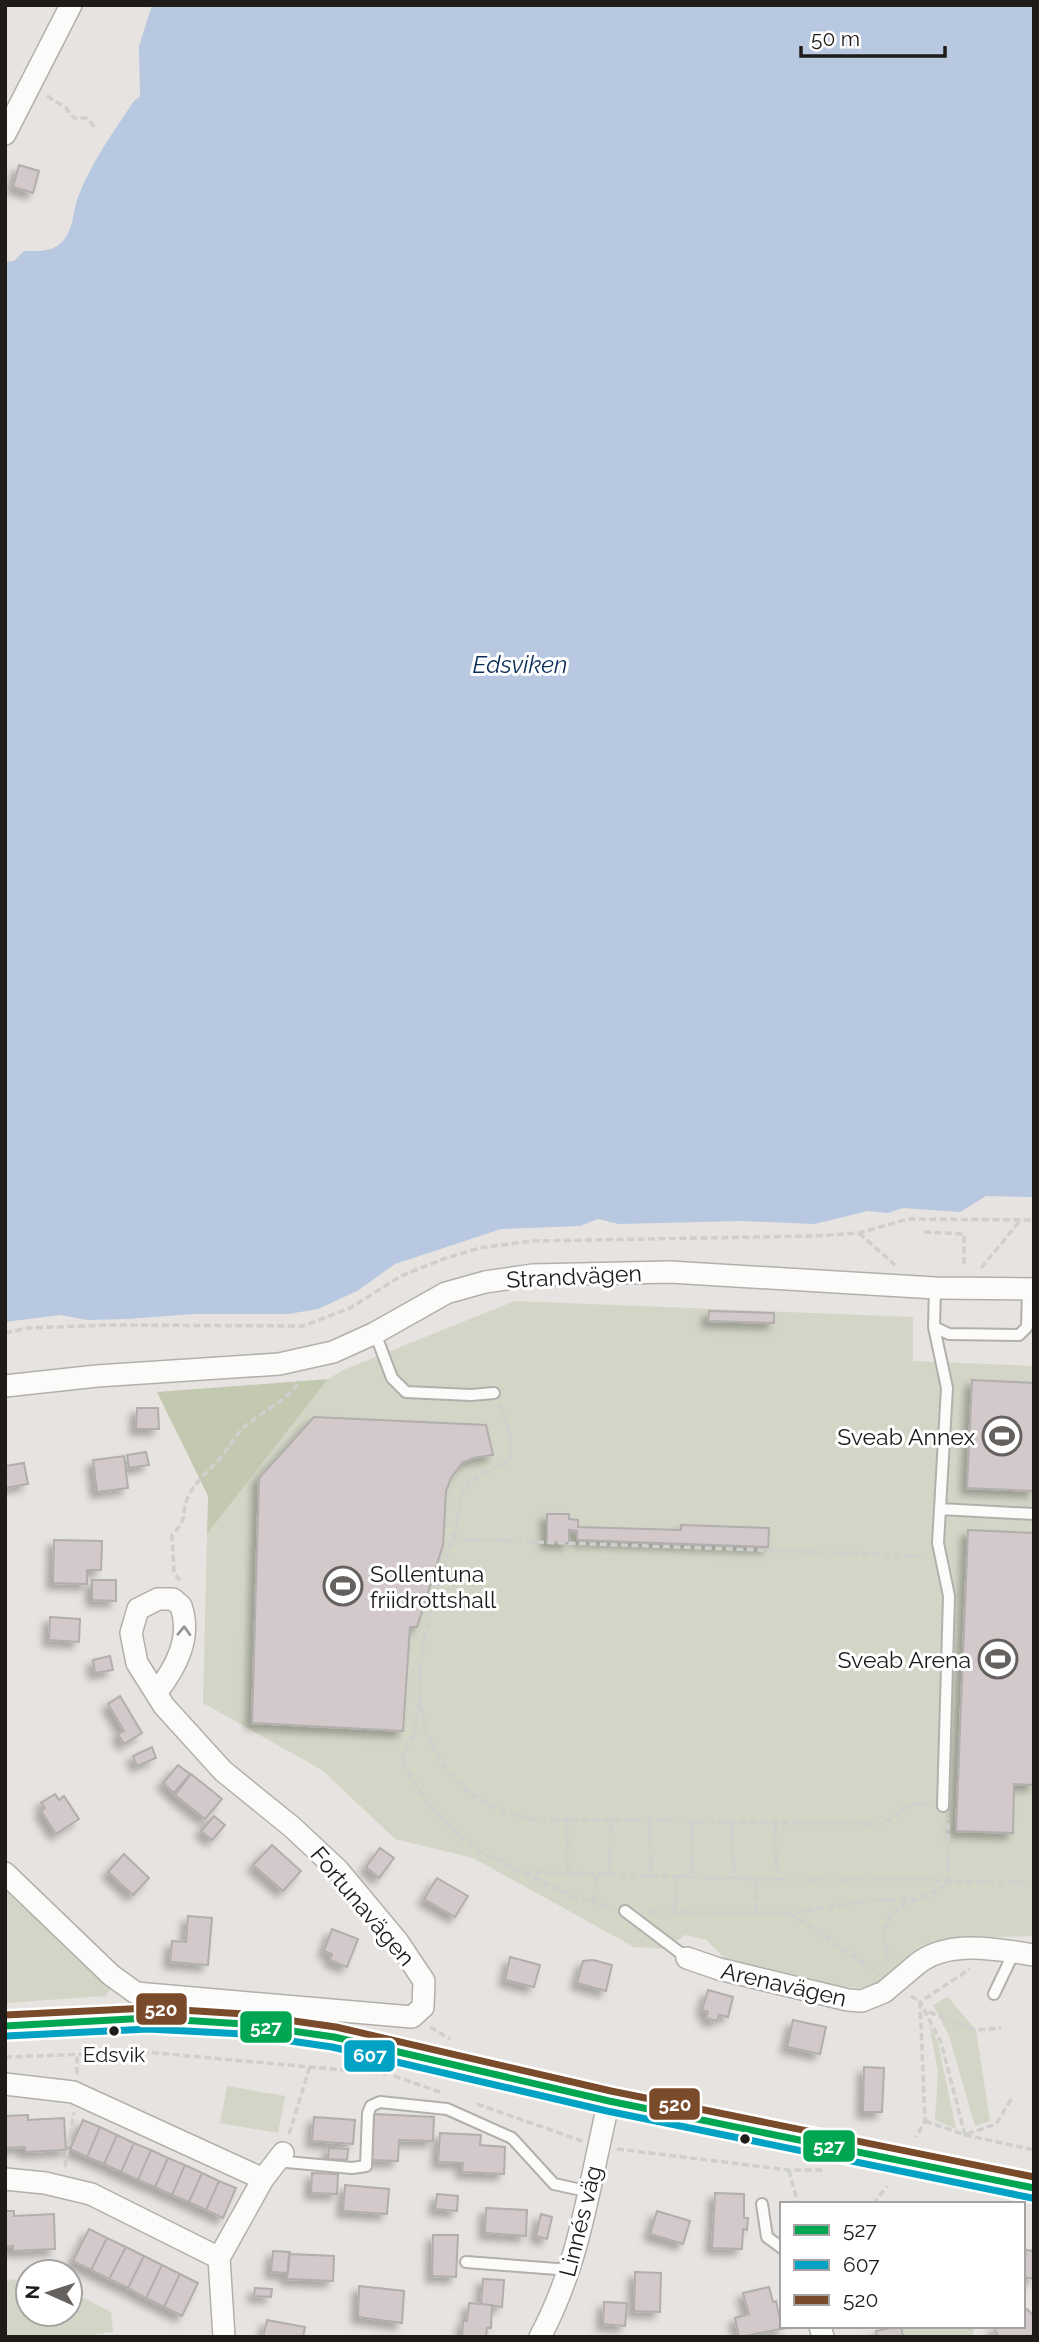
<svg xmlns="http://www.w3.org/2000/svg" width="1039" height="2342" viewBox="0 0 1039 2342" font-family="Raleway,sans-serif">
  <defs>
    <filter id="shadow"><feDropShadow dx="-6" dy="6" stdDeviation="3.5" flood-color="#0004"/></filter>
  </defs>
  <rect width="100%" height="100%" fill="#e7e3e0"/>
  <path fill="#d3d6c6" d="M515,1301l398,16v44l121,5v570l-80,2 -22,5 -53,46 -52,-3 -102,-27 -18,-19 -22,-5 -21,14 -30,-2 -161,-89 -78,-19 -73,-69 -119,-67 4,-169 121,-155 15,-9z
    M5,1882l108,103 -7,11 -101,7z
    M948,1997l28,33 14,91 -15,5 -26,-90 -16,-31z
    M929,2024l9,18 18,87 -21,-9 3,-48z
    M227,2086l58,10 -7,37 -58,-10z
    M5,2279l23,2v33h42v-23l41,21 2,20 -38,5h-70z
    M901,2326h74l-3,11h-69z"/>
  <path fill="#c3c8b0" d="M328,1379l-121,155 1,-38 -51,-104z"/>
  <path fill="#b7c8e0" d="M152,5h882v1192l-48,-1 -26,16 -57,-4 -15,5 -20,-2 -54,13 -73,-3 -122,3 -21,-5 -18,7 -79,3 -106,35 -38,27 -39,18 -30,5h-94l-66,5 -41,1 -27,-5 -55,7v-1060l9,-1 10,-10c10,0 24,1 33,-5 17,-11 15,-33 21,-49 13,-34 36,-66 56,-96l6,-5 -1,-50z"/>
  <path fill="#d3c9cb" stroke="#b1aead" stroke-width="2" filter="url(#shadow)" d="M19,165l20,6 -6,22 -20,-6z
    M709,1311l65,2v10l-66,-2z
    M972,1380l62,3v108l-67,-3z
    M137,1408h21l1,21h-23z
    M314,1417l172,8 7,30 -20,3 -11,5 -11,15 -5,13 -3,54 -26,82h-7l-7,104 -151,-8 7,-245z
    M146,1452l3,13 -20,3 -2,-13z
    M124,1456l4,32 -31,4 -4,-32z
    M24,1463l4,21 -23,4v-22z
    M547,1514h22v5l9,1v7l103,3v-5l88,3 -1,19 -191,-7v-9l-8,-1v13l-22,-1z
    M968,1530l66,3v252l-20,-1 -1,49 -57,-2z
    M54,1540l48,1 -1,29h-14v14l-34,-1z
    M92,1580h24v21l-24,-1z
    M50,1617l30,2 -1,23 -30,-2z
    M110,1656l3,14 -18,3 -2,-13z
    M120,1696l22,37 -18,11 -6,-10 6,-3 -16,-27z
    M152,1747l4,11 -19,8 -4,-10z
    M178,1765l12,9 -16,19 -11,-10z
    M191,1774l31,25 -17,20 -30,-24z
    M55,1794l4,6 5,-4 15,23 -23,15 -15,-23 4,-3 -4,-5z
    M214,1816l11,9 -13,15 -11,-9z
    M272,1845l29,26 -18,20 -30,-26z
    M380,1848l14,10 -15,20 -13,-11z
    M124,1854l25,24 -16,17 -25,-23z
    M437,1878l31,18 -13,21 -31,-18z
    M188,1916l24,2 -4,47 -38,-3 2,-21 14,1z
    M332,1929l26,10 -11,28 -17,-7 2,-6 -8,-3z
    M510,1957l30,8 -6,22 -29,-7z
    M593,1960l19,5 -6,26 -29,-8 6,-22z
    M708,1990l25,7 -5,20 -9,-2 -2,6 -11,-3 2,-6 -6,-2z
    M793,2020l33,7 -6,27 -33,-7z
    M864,2067l20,1 -2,44h-19z
    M374,2114l60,3 -1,24 -34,-1 -1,21 -26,-1z
    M28,2115v5l36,-2 2,32 -41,2v-5l-20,1v-32z
    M314,2117l41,3 -2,24 -41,-3z
    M83,2120l17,7 -13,30 -17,-8z
    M100,2127l17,8 -13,29 -17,-7z
    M440,2133l41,2 -1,10 25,2 -1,27 -42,-2 1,-9 -25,-1z
    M117,2135l17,8 -13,29 -17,-8z
    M134,2143l17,7 -13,30 -17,-8z
    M329,2148l19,1 -1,11 -19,-1z
    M151,2150l17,8 -13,29 -17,-7z
    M168,2158l17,7 -13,30 -17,-8z
    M185,2165l17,8 -13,29 -17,-7z
    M202,2173l17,8 -13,29 -17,-8z
    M312,2173l26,1 -1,20 -26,-1z
    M219,2181l17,7 -13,30 -17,-8z
    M345,2185l44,4 -2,25 -44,-3z
    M715,2193l29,1v24h4l-1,12 -4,-1 -1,20 -30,-1z
    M437,2194l21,2 -1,15 -22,-2z
    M486,2208l41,2 -1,26 -41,-3z
    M5,2211h9v5l40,-2 1,35 -42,2v-5l-8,1z
    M657,2211l33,10 -7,23 -33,-10z
    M541,2214l11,3 -5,22 -11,-3z
    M89,2229l18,9 -16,32 -18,-9z
    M433,2235h25l-2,42 -24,-1z
    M107,2238l19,9 -17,32 -18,-9z
    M126,2247l18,9 -16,32 -19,-9z
    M1026,2250l8,1v28l-11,-2z
    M273,2251l17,1 -2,21 -17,-1z
    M289,2254l45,2 -1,25 -46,-2z
    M144,2256l18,9 -16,33 -18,-10z
    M162,2265l18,9 -16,33 -18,-9z
    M635,2272l26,1 -1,39 -26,-1z
    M180,2274l18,9 -16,33 -18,-9z
    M483,2279l21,1 -2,27 -21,-3z
    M359,2286l45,5 -2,32 -44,-6z
    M769,2287l4,15 3,-1 3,14 3,-1v12l4,2 -47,9 -4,-19 14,-4 -6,-21z
    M255,2288l17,1 -1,8 -17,-1z
    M604,2302l23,1 -2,23 -22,-2z
    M469,2303l23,2 -1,23h-4l-1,9h-24l1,-16h4z
    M1027,2309l7,7v17l-4,4h-36l3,-3 -4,-8h30v-14z
    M267,2320l38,7 -2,10h-40z
    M901,2326l2,11h-26l-1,-6z"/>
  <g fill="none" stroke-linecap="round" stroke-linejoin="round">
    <defs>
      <path id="service" d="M935,1288l-1,39 13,61 -9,155 11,53 -6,210
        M934,1327l15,7 70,1 8,-8 1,-37
        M375,1333l17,45 14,14 65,3 23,-2
        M940,1509l94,5
        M625,1911l62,47
        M994,1994l20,-42
        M276,2161l76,7 14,-2 2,-53 3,-7 9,-4 67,7 65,29 42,46 37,8
        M762,2204l5,33 15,11
        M466,2262l104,8"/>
      <path id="minor" d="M5,134l66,-129
        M5,1386l92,-10 182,-12 54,-12 42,-19 71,-40 39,-11 48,-7 137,-3 265,16 99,1
        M5,1873l106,102 25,18 276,24 11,-10 1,-26 -26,-39 -60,-72 -46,-43 -69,-56 -59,-65 -27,-43 -6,-30 7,-24 20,-10h15l8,7c11,32 -5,61 -24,86
        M687,1958l32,11 129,31 14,1 22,-9
        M916,1965c31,-26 80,-16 118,-10
        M5,2084l68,8 190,87
        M5,2179l40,4 46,11 128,64 5,79
        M219,2258l44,-79 20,-26
        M820,2326l3,11
        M540,2337c41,-77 49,-153 69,-236"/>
      <path id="tertiary" d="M5,2026l143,-8 96,6 90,13 275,64 425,87"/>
    </defs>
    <use href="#service" stroke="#b2afad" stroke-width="14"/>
    <use href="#minor" stroke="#b2afad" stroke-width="24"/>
    <use href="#tertiary" stroke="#b2afad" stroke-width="30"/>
    <path stroke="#cfcfcd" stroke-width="3.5" stroke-dasharray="7 3.5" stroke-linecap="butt" d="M47,96l19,12 8,10h13l9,11
      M924,1232l40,2v34
      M859,1233l36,32
      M981,1268l39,-47
      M5,1333l23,-5 81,-3 194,1 47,-18 51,-32 42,-17 36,-11 53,-7 284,-5 43,-3 49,-14 126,1
      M499,1404l11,26v32c-34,12 -50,19 -52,58 -22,80 -70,180 -7,254 22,26 47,39 81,45l351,5 28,-20 17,1
      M453,1539l473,17
      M180,1581l-6,-9 -2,-37c18,-19 8,-21 16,-38 8,-17 23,-28 35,-42 6,-8 12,-18 19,-26 14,-14 50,-31 57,-48
      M419,1703l-5,32 -11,17v11l26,42 47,45 96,46 39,11
      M567,1820l1,52
      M650,1823l1,53
      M692,1824l1,54
      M732,1824l2,54
      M775,1825l2,54
      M525,1872l275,8 127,-1 22,3 85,1
      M610,1875l1,-54
      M594,1902l2,-28
      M755,1911v-32
      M649,1912l141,1 76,-12 47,-3
      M675,1912v-34
      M790,1913l89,61
      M887,1962c2,-11 -4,-22 -2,-33 8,-34 44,-26 64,-47l-1,-64
      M911,1996l9,6 5,119 -9,16
      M929,2012l47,18 25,-2
      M430,2027l20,12
      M5,2057l141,-5 241,22
      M77,2074v-19
      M394,2076l49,17
      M477,2104l105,37
      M925,2121l40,14 69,15
      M289,2134l21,-68
      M967,2134l29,-10 16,-26
      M965,2135l-24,-93 -21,-40 50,-33
      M617,2149l172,21h36
      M65,2167l9,-55
      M789,2170l9,34
      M873,2204l14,-18"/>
    <use href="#service" stroke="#fbfbfa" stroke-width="10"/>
    <use href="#minor" stroke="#fbfbfa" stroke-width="21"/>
    <use href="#tertiary" stroke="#fbfbfa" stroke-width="26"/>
    <defs>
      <path id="minor-bridge" d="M884,1992l32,-27"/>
    </defs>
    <use href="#minor-bridge" stroke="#b2afad" stroke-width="24" stroke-linecap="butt"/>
    <use href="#minor-bridge" stroke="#fbfbfa" stroke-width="21"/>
    <defs>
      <path id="bus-1" d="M5,2026l143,-8 96,6 90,13 275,64 425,87"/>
      <path id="bus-2" d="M6,2036l142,-7 95,5 89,13 275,64 425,87"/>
      <path id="bus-3" d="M5,2015l144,-7 96,6 91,13 275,64 423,86"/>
    </defs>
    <use href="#bus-1" stroke="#fff" stroke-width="12"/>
    <use href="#bus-2" stroke="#fff" stroke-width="12"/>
    <use href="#bus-3" stroke="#fff" stroke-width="12"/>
    <use href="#bus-1" stroke="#00a651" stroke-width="7"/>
    <use href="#bus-2" stroke="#02a2c5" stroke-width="7"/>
    <use href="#bus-3" stroke="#7a4b2a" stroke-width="7"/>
  </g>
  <defs><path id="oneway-chevron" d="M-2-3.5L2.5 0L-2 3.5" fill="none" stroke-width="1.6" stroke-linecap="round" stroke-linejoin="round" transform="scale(1.75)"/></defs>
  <use stroke="#989695" href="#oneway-chevron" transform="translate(184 1631) rotate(-88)"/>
  <defs>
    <symbol id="stadium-ring" viewBox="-11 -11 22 22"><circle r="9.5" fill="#fff" stroke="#64615f" stroke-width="1.5"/><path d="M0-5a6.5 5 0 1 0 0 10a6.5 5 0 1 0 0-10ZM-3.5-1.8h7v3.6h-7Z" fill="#64615f"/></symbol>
  </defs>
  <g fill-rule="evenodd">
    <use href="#stadium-ring" x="980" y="1414" width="44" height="44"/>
    <use href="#stadium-ring" x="321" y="1564" width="44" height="44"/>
    <use href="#stadium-ring" x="976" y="1637" width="44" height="44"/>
  </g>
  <g fill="#1e1b19" stroke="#fff" stroke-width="2.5">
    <circle cx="114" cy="2031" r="6"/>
    <circle cx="745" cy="2139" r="6"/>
  </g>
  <g text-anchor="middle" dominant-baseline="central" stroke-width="6" stroke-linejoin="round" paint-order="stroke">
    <g font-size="21" fill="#1e1b19" stroke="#fff">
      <text x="114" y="2054">Edsvik</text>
    </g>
    <g font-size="23" fill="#1e1b19" stroke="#fff">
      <text transform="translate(574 1276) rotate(-3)">Strandvägen</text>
      <text transform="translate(363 1906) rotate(50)">Fortunavägen</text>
      <text transform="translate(784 1984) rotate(13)">Arenavägen</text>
      <text transform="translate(580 2221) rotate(-76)">Linnés väg</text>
    </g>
    <g font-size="23" fill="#1e1b19" stroke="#fff" text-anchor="end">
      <text x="975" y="1436">Sveab Annex</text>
      <text x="370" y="1573" text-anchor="start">Sollentuna<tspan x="370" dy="26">friidrottshall</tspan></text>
      <text x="971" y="1659">Sveab Arena</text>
    </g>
    <g font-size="24" font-style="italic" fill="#092c58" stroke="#fff">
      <text x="520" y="664">Edsviken</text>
    </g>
  </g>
  <g stroke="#fff" stroke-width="2.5">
    <rect x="135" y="1992" width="53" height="34" rx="7" fill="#7a4b2a"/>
    <rect x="239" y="2010" width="54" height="34" rx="7" fill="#00a651"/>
    <rect x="343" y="2039" width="53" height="34" rx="7" fill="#02a2c5"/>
    <rect x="648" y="2087" width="53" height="34" rx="7" fill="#7a4b2a"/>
    <rect x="802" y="2129" width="54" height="34" rx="7" fill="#00a651"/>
  </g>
  <g font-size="19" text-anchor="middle" font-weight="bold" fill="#fff">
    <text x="161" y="2016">520</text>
    <text x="266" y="2034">527</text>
    <text x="370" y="2062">607</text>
    <text x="675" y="2111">520</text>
    <text x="829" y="2153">527</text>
  </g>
  <rect width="1039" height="2342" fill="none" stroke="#1e1b19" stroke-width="14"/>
  <rect x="780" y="2202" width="245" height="126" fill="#ffffff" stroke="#a5a4a3" stroke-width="2"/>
  <rect x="794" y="2225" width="35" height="10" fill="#00a651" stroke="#a5a4a3" stroke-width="2"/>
  <text x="843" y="2237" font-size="21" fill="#1e1b19">527</text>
  <rect x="794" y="2260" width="35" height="10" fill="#02a2c5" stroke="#a5a4a3" stroke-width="2"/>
  <text x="843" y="2272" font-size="21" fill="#1e1b19">607</text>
  <rect x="794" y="2295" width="35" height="10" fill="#7a4b2a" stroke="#a5a4a3" stroke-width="2"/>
  <text x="843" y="2307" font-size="21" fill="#1e1b19">520</text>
  <g transform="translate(49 2293) rotate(273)"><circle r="33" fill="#ffffff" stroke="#a5a4a3" stroke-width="2"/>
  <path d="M0-5L12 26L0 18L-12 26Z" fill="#64615f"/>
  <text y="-10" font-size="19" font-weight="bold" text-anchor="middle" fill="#1e1b19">N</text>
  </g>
  <path d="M801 46v10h144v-10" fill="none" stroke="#1e1b19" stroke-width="3.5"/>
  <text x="811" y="46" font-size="21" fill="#1e1b19" stroke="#ffffff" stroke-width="5" paint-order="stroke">50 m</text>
</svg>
